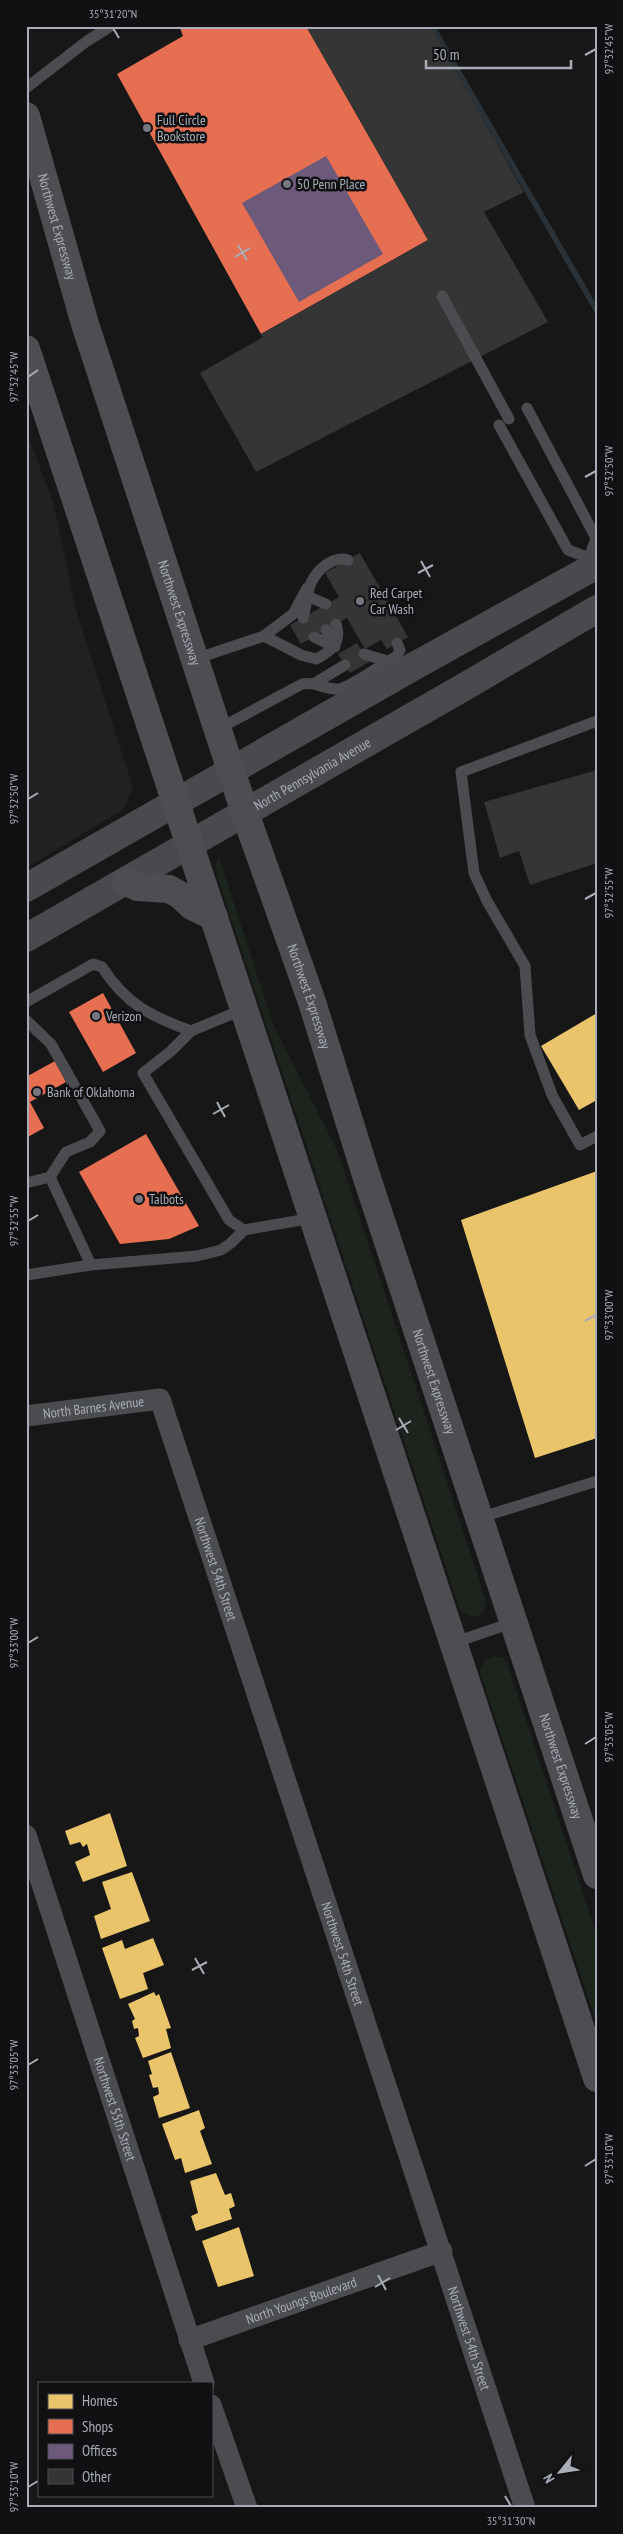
<svg xmlns="http://www.w3.org/2000/svg" width="623" height="2534" viewBox="0 0 623 2534" font-family="'PT Sans Narrow',sans-serif">
  <rect width="100%" height="100%" fill="#171717"/>
  <path fill="#212123" d="M26,431l27,70 23,109 57,177 -9,22 -98,59z"/>
  <path fill="#1d241e" d="M219,857l55,169 64,126 148,448 -3,13c-10,6 -16,4 -23,-3l-243,-734 -2,-12z
    M494,1656l8,1 5,5 90,274v89l-117,-353 4,-12z"/>
  <path fill="#e9c46a" d="M597,1013v87l-18,10 -38,-64z
    M597,1171v267l-62,20 -74,-238z
    M110,1813l17,53 -44,16 -8,-20 15,-7 -3,-11 -4,3 -3,-5 -10,3 -5,-14z
    M132,1872l18,49 -49,18 -7,-23 17,-7 -9,-27z
    M153,1938l11,27 -21,8 5,16 -28,10 -18,-51 20,-8 3,9z
    M154,1992l2,4 3,-2 12,34 -5,1 5,19 -28,10 -8,-20 4,-2 -1,-8 -4,1 -2,-8 3,-2 -7,-15z
    M171,2052l19,56 -31,10 -6,-21 6,-3 -1,-7 -5,1 -4,-13 3,-1 -4,-13z
    M199,2110l6,18 -5,3 12,33 -27,9 -4,-15 -6,2 -13,-36z
    M216,2173l9,22 6,-2 4,13 -6,3 3,10 -36,12 -5,-15 7,-3 -8,-32z
    M239,2227l15,49 -36,11 -16,-46z"/>
  <path fill="#e76f51" d="M182,26h124l122,214 -167,94 -144,-260 66,-38 -3,-8z
    M103,993l33,60 -33,19 -34,-60z
    M55,1061l11,21 -36,20 14,26 -18,10v-61z
    M146,1134l53,92 -30,13 -49,5 -41,-72z"/>
  <path fill="#6d597a" d="M326,156l57,98 -84,48 -57,-99z"/>
  <g fill="none" stroke-linecap="round" stroke-linejoin="round">
    <path stroke="#2a3239" stroke-width="5.5" d="M432,26l165,285"/>
  </g>
  <path fill="#353536" d="M306,26h124l94,166 -40,20 64,110 -292,150 -56,-99 63,-36 -2,-3 167,-94z
    M360,553l48,84 -21,12 -6,-9 -16,9 -18,-31 -46,26 -11,-19 49,-28 -14,-24z
    M357,643l12,19 -19,11 -12,-19z
    M597,770v93l-67,22 -11,-34 -19,7 -16,-56z"/>
  <g fill="none" stroke-linecap="round" stroke-linejoin="round">
    <path stroke="#4b4c50" stroke-width="11" d="M26,88l61,-47 24,-15
      M442,296l67,123
      M527,408l69,130 -7,20
      M499,425l69,125 21,8 5,9
      M309,597l17,7
      M303,618c3,-10 4,-26 8,-35 6,-13 22,-28 37,-23
      M326,630l9,17
      M264,636l29,-22 14,-26
      M314,637l21,10
      M364,654l23,7
      M195,659l69,-23 37,19 15,4c16,-8 26,-17 20,-35
      M315,683l30,-18
      M597,721l-136,51 13,101 13,28 38,65 5,69 22,60 28,50 17,-9
      M218,729l84,-45c13,-3 23,6 37,5 10,-1 47,-27 58,-33l3,-6 -3,-7
      M26,1002l67,-38 9,3c24,37 48,49 89,64
      M244,1009l-53,22 -20,20 -28,22 86,147 15,10 69,-12
      M26,1020l25,24 49,87 -10,11 -24,10 -16,25
      M26,1183l24,-6 41,88 106,-9 24,-6 10,-7 13,-13
      M26,1275l65,-10
      M479,1518l118,-37
      M453,1643l61,-21"/>
    <g stroke="#4b4c50" stroke-width="21">
      <path id="s1" d="M26,1416l134,-17 365,1109"/>
      <path id="s2" d="M26,1835l178,548"/>
      <path id="s3" d="M189,2340l253,-89"/>
      <path d="M211,2405l36,103"/>
    </g>
    <g stroke="#4a4a4e" stroke-width="28">
      <path d="M26,888l392,-224 179,-99"/>
      <path id="s4" d="M26,938l445,-255 126,-74"/>
    </g>
    <g stroke="#4e4e52" stroke-width="28">
      <path id="s5" d="M26,116l59,208 160,489 67,189 54,173 231,700"/>
      <path d="M26,349l571,1729"/>
      <path d="M126,881l11,6 32,2 11,6 12,11 22,11"/>
    </g>
  </g>
  <path fill="none" stroke="#a8adb8" stroke-width="2" d="M113,28l6,10M585,55l11,-6M238,245l9,15M235,257l15,-9M28,377l10,-7M585,477l11,-6M421,561l9,16M418,573l15,-8M28,799l10,-6M585,899l11,-6M217,1102l8,15M213,1114l16,-9M28,1221l10,-6M585,1321l11,-6M399,1418l9,15M396,1430l15,-9M28,1643l10,-6M585,1744l11,-7M195,1958l9,16M192,1970l15,-8M28,2065l10,-6M585,2166l11,-7M378,2275l8,15M375,2287l15,-9M28,2487l10,-6M505,2496l6,10"/>
  <g fill="#757880" stroke="#111113" stroke-width="2">
    <circle cx="147" cy="128" r="5"/>
    <circle cx="287" cy="184" r="5"/>
    <circle cx="360" cy="601" r="5"/>
    <circle cx="96" cy="1016" r="5"/>
    <circle cx="37" cy="1092" r="5"/>
    <circle cx="139" cy="1199" r="5"/>
  </g>
  <g text-anchor="middle" dominant-baseline="central" stroke-width="5" stroke-linejoin="round" paint-order="stroke">
    <g font-size="14" fill="#a8adb8" stroke="#111113" text-anchor="start">
      <text x="157" y="120">Full Circle<tspan x="157" dy="16">Bookstore</tspan></text>
      <text x="297" y="184">50 Penn Place</text>
      <text x="370" y="593">Red Carpet<tspan x="370" dy="16">Car Wash</tspan></text>
      <text x="106" y="1016">Verizon</text>
      <text x="47" y="1092">Bank of Oklahoma</text>
      <text x="149" y="1199">Talbots</text>
    </g>
    <g font-size="14" fill="#a8adb8" stroke="#111113">
      <text stroke="none"><textPath href="#s5" startOffset="115">Northwest Expressway</textPath></text>
      <text stroke="none"><textPath href="#s5" startOffset="520">Northwest Expressway</textPath></text>
      <text stroke="none"><textPath href="#s4" startOffset="330">North Pennsylvania Avenue</textPath></text>
      <text stroke="none"><textPath href="#s5" startOffset="925">Northwest Expressway</textPath></text>
      <text stroke="none"><textPath href="#s5" startOffset="1330">Northwest Expressway</textPath></text>
      <text stroke="none"><textPath href="#s1" startOffset="68">North Barnes Avenue</textPath></text>
      <text stroke="none"><textPath href="#s1" startOffset="314">Northwest 54th Street</textPath></text>
      <text stroke="none"><textPath href="#s5" startOffset="1735">Northwest Expressway</textPath></text>
      <text stroke="none"><textPath href="#s1" startOffset="719">Northwest 54th Street</textPath></text>
      <text stroke="none"><textPath href="#s2" startOffset="288">Northwest 55th Street</textPath></text>
      <text stroke="none"><textPath href="#s3" startOffset="119">North Youngs Boulevard</textPath></text>
      <text stroke="none"><textPath href="#s1" startOffset="1124">Northwest 54th Street</textPath></text>
    </g>
  </g>
  <rect width="623" height="2534" fill="none" stroke="#111113" stroke-width="55"/>
  <rect x="38" y="2382" width="175" height="115" fill="#111113" stroke="#4d4f55"/>
  <rect x="48" y="2394" width="25" height="15" fill="#e9c46a" stroke="#4d4f55"/>
  <text x="82" y="2406" font-size="15" fill="#a8adb8">Homes</text>
  <rect x="48" y="2419" width="25" height="15" fill="#e76f51" stroke="#4d4f55"/>
  <text x="82" y="2432" font-size="15" fill="#a8adb8">Shops</text>
  <rect x="48" y="2444" width="25" height="15" fill="#6d597a" stroke="#4d4f55"/>
  <text x="82" y="2456" font-size="15" fill="#a8adb8">Offices</text>
  <rect x="48" y="2469" width="25" height="15" fill="#353536" stroke="#4d4f55"/>
  <text x="82" y="2482" font-size="15" fill="#a8adb8">Other</text>
  <g transform="translate(560 2472) rotate(240)" stroke="#111113" stroke-width="4" paint-order="stroke">
  <path d="M0-4L9 19L0 12L-9 19Z" fill="#a8adb8"/>
  <text y="-8" font-size="14" font-weight="bold" text-anchor="middle" fill="#a8adb8">N</text>
  </g>
  <path d="M426 60v8h145v-8" fill="none" stroke="#a8adb8" stroke-width="2.5"/>
  <text x="433" y="60" font-size="15" fill="#a8adb8" stroke="#111113" stroke-width="4" paint-order="stroke">50 m</text>
  <rect x="28" y="28" width="568" height="2478" fill="none" stroke="#a8adb8" stroke-width="2"/>
  <g font-size="12" text-anchor="middle" fill="#a8adb8">
    <text x="113" y="18">35°31'20"N</text>
    <text transform="translate(609 49) rotate(-90)" y="4">97°32'45"W</text>
    <text transform="translate(14 377) rotate(-90)" y="4">97°32'45"W</text>
    <text transform="translate(609 471) rotate(-90)" y="4">97°32'50"W</text>
    <text transform="translate(14 799) rotate(-90)" y="4">97°32'50"W</text>
    <text transform="translate(609 893) rotate(-90)" y="4">97°32'55"W</text>
    <text transform="translate(14 1221) rotate(-90)" y="4">97°32'55"W</text>
    <text transform="translate(609 1315) rotate(-90)" y="4">97°33'00"W</text>
    <text transform="translate(14 1643) rotate(-90)" y="4">97°33'00"W</text>
    <text transform="translate(609 1737) rotate(-90)" y="4">97°33'05"W</text>
    <text transform="translate(14 2065) rotate(-90)" y="4">97°33'05"W</text>
    <text transform="translate(609 2159) rotate(-90)" y="4">97°33'10"W</text>
    <text transform="translate(14 2487) rotate(-90)" y="4">97°33'10"W</text>
    <text x="511" y="2525">35°31'30"N</text>
  </g>
</svg>
